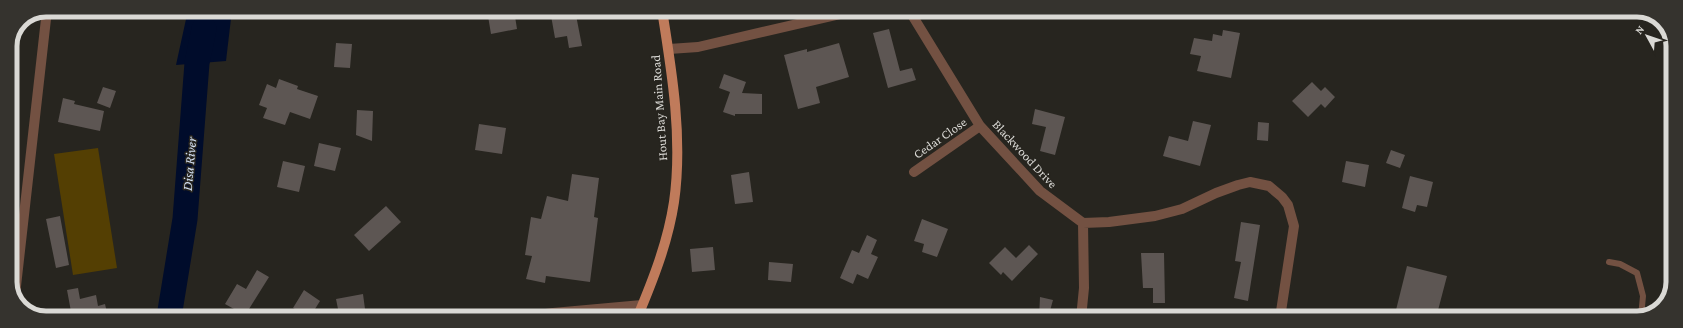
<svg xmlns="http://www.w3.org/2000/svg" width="1683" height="328" viewBox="0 0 1683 328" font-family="'Crimson Pro',serif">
  <rect width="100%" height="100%" fill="#27251f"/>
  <path fill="#543f03" d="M98,148l19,120 -44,7 -19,-121z"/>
  <path fill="#000c2b" d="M188,10h44l-6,51 -50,4z"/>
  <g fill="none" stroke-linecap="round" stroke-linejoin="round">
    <path stroke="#000c2b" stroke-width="25" d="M169,317l16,-98 12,-156 7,-34"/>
  </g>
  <path fill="#5d5653" d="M487,10h27l3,19 -26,5z
    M550,10h25l7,36 -13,2 -2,-12 -12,2z
    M889,29l11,42 12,-3 4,12 -28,8 -15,-55z
    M1223,30l17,3 -9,45 -34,-7 4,-15 -11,-2 4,-16 18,3 1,-7 9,2z
    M336,43l16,1 -2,24 -16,-1z
    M839,43l10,34 -33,10 4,16 -22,6 -14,-54 23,-6v3z
    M724,74l22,8 -4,11 20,1v20h-27v2l-12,-4 7,-20 -11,-4z
    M279,79l19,7 -1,3 21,7 -8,23 -20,-7 -5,13 -22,-7 4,-10 -8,-3 8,-21 9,4z
    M1312,82l9,9 4,-4 10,10 -10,11 -4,-4 -13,13 -16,-16z
    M103,87l13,4 -6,17 -13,-5z
    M63,98l12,3 -1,3 30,7 -4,20 -42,-9z
    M1035,109l30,8 -10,38 -15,-4 6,-24 -14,-3z
    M357,110l16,1 -1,30 -16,-6z
    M1193,121l18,4 -11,41 -37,-10 6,-20 19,5z
    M1258,122l11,1 -1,18 -11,-1z
    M479,124l27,4 -4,26 -27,-4z
    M319,143l22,5 -6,23 -21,-5z
    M1391,150l14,5 -5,13 -14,-5z
    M283,161l22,5 -6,26 -22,-5z
    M1346,161l23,4 -4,22 -23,-5z
    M749,172l4,30 -18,2 -4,-29z
    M572,174l27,4 -5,39 4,1 -8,64 -44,-6 -1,7 -19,-4 6,-23 -7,-1 6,-38 10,2 6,-23 21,5z
    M1410,176l23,6 -6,25 -10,-2 -2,7 -13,-4z
    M386,206l15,16 -32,29 -15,-16z
    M60,216l9,49 -13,3 -10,-49z
    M922,219l26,10 -11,28 -15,-5 2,-8 -10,-3z
    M1241,222l19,3 -12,76 -14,-3 7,-36 -6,-1z
    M867,235l10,5 -6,14 7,3 -10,22 -11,-5 -4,10 -13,-6 12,-28 7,3z
    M1029,245l9,9 -26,27 -9,-9 -2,3 -12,-12 16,-16 11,11z
    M713,247l2,23 -23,2 -2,-23z
    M1141,253h23l1,50h-12v-15h-10z
    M769,262l24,2 -2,18 -23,-2z
    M1407,266l40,10 -11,42h-42z
    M257,270l12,7 -25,40h-15l5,-8 -9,-5 12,-20 9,5z
    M78,288l2,11 16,-4 2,11 7,-2 3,13h-36l-5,-27z
    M304,290l16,11 -10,16 -17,-9z
    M363,294l2,15 -26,5 -3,-15z
    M1040,297l13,3 -5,18h-9z"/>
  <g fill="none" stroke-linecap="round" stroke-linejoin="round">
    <path stroke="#735142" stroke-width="6" d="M1609,262l11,2 17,9 6,23 -2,21"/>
    <path stroke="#735142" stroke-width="10" d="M909,10l71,116 60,65 43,32 26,-1 46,-6 27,-7 34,-16 22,-8 12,-3 19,4 13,11 6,8 6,21 -14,92
      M669,49l29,-2 160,-37
      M914,172l66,-46
      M15,295l32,-285
      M517,318l36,-5 89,-8
      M1081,318l3,-30 -1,-65"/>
    <path stroke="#c07b5b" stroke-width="10" d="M637,318c16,-38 31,-76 37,-116 9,-63 -2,-130 -12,-192"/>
  </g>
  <g text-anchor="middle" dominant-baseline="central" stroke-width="3" stroke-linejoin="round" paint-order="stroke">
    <g font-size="13" fill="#dad9d5" stroke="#27251f">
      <text transform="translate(659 108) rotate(-94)">Hout Bay Main Road</text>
      <text transform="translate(940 138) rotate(-35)">Cedar Close</text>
      <text transform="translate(1025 154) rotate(47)">Blackwood Drive</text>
    </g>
    <g font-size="14" font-style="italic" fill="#d3e0f3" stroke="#27251f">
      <text transform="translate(189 164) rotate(-85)">Disa River</text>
    </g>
  </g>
  <path d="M0 0H1683V328H0ZM46 17H1637A29 29 0 0 1 1666 46V282A29 29 0 0 1 1637 311H46A29 29 0 0 1 17 282V46A29 29 0 0 1 46 17Z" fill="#35332e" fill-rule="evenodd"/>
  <path fill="none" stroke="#dad9d5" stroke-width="5" d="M46 17H1637A29 29 0 0 1 1666 46V282A29 29 0 0 1 1637 311H46A29 29 0 0 1 17 282V46A29 29 0 0 1 46 17Z"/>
  <g transform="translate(1647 36) rotate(310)" stroke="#27251f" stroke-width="3" paint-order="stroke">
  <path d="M0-3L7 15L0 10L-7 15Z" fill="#dad9d5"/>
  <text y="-6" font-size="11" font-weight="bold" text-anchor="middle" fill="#dad9d5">N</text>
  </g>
</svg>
